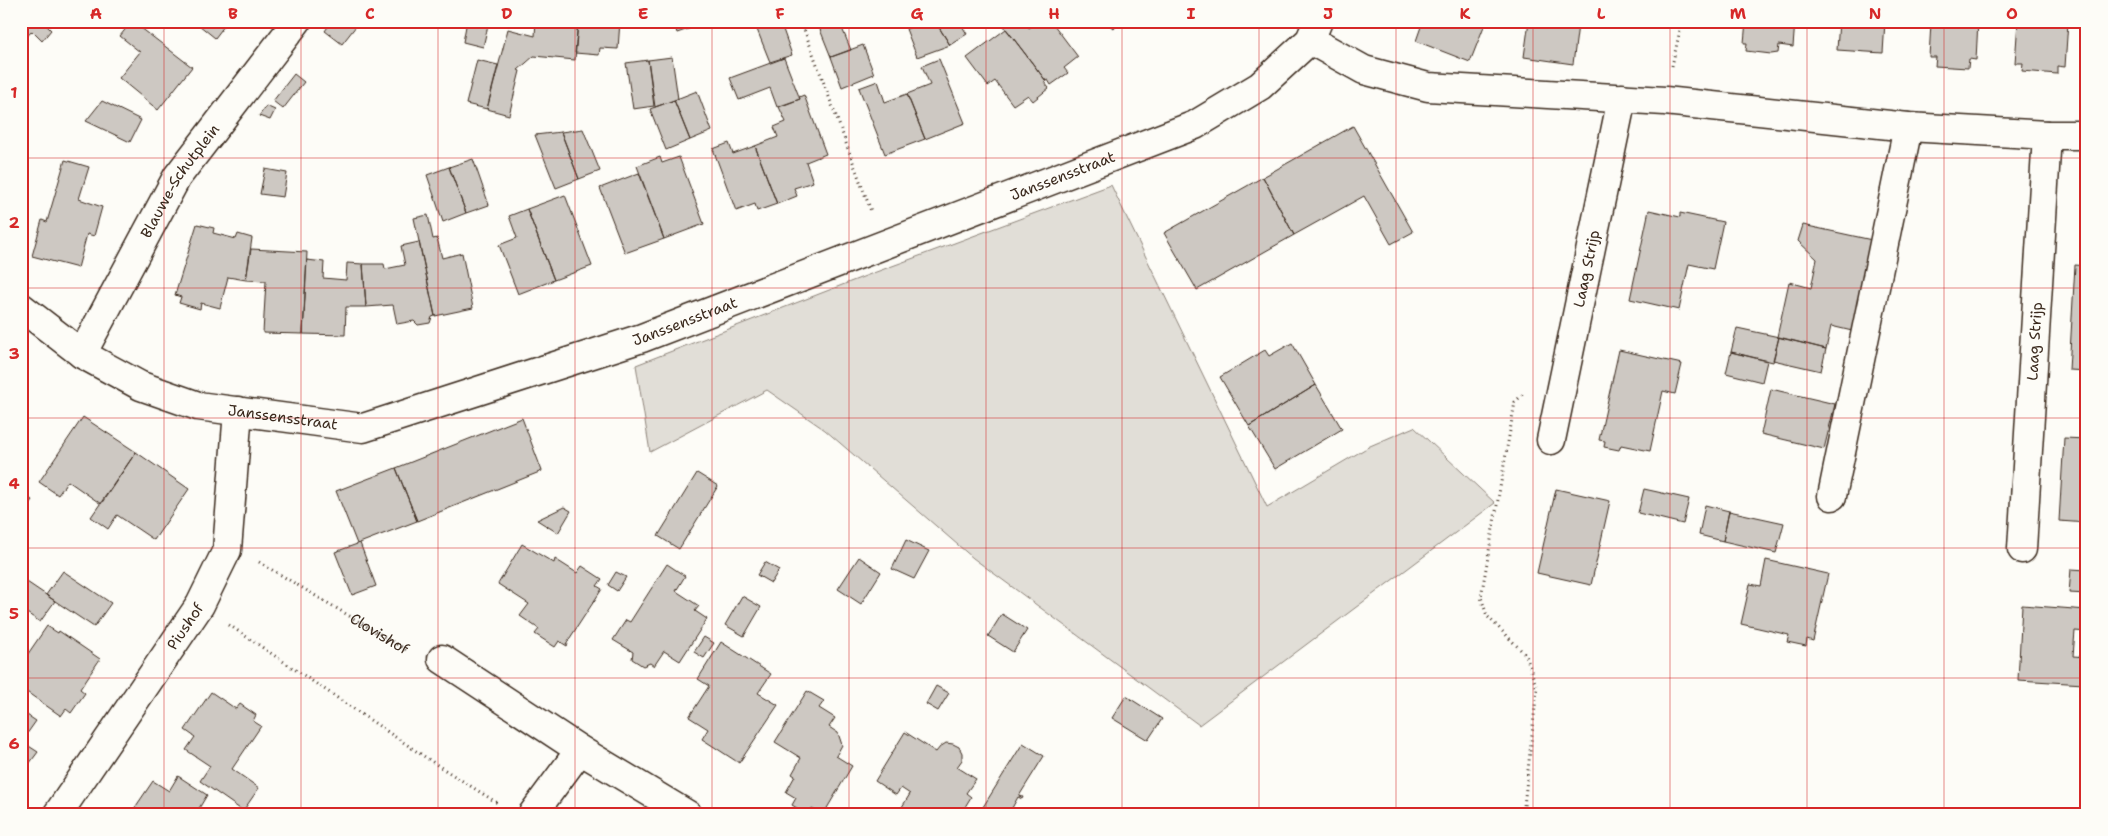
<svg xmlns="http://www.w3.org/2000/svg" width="2108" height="836" viewBox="0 0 2108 836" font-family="'Shantell Sans',sans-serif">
  <rect width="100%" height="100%" fill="#fdfcf7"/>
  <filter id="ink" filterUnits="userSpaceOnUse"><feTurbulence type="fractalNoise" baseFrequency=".02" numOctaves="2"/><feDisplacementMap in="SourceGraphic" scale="10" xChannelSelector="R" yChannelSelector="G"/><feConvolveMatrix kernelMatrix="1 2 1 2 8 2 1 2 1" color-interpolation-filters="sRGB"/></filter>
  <g filter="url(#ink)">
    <path fill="#e1ded7" stroke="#8e847a" d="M1111,185l156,322 103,-61 44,-19 81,76 -296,222 -226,-167 -148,-128 -58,-40 -117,62 -14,-87 232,-90z"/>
    <path fill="#cdc8c2" stroke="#3b2a1e" d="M21,21h21l9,9 -9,11 -10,-10 -11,12z
      M132,21l60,46 -34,43 -39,-32 21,-26 -20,-16z
      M194,21h34l-13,17z
      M332,21h28l-18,23 -17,-13z
      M457,21h32l-6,26 -20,-5 3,-16z
      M536,21h42l-3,39 -41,-4 -16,14 2,1 -11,44 -22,-6 21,-80 27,7z
      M578,21h42l-2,28 -18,-1 -1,7 -24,-2z
      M673,21h38l-34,12z
      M768,21h12l12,34 -22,7 -14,-35z
      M839,21l12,29 -20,7 -14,-35z
      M926,21h9l15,24 -33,12 -11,-28z
      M935,21h24l8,13 -17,11z
      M1011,21h13l5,7 10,-7h12l27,36 -14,11 4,5 -17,12 -3,-5 -2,1 -42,-55z
      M1105,21h16l-7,8z
      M1423,21h63l-16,41 -54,-21z
      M1529,21h19l30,4 -5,39 -49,-7z
      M1746,21h49l-2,26 -14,-2 -1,8 -7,1 -25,-3 1,-8h-3z
      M1839,21h46l-2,32 -46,-3z
      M1909,21h69l-2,39 -7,-1 -1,9 -33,-2 1,-9h-7l2,-34z
      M2018,21h50l-3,46 -8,-1v8l-35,-3 1,-8h-8z
      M1006,29l40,52 -2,1 5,6 -16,13 -5,-6 -15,10 -18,-24 -7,5 -21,-28z
      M863,45l11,29 -32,13 -11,-30z
      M672,57l6,42 -23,8 -7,-47z
      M784,58l16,41 -23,8 -7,-19 -31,12 -9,-22z
      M939,59l26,64 -40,16 -18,-45 23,-9 -8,-19z
      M477,60l21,5 -11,44 -21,-5z
      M648,60l6,46 -21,3 -7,-46z
      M294,74l10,8 -21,27 -10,-8z
      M878,81l7,21 22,-8 18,45 -40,15 -26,-66z
      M697,91l15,40 -22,9 -16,-40z
      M804,95l22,59 -20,8 7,20 -19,6 3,8 -20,8 -22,-58 23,-9 -4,-10 12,-5 -7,-15 21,-8 -1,-2z
      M674,100l16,40 -24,10 -16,-41z
      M102,101l39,19 -11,22 -44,-21z
      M266,106l9,4 -5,10 -11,-4z
      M1353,126l60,106 -22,12 -27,-48 -70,39 -31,-58z
      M583,129l17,42 -21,8 -18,-47z
      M561,132l18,47 -23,9 -21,-53z
      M729,143l4,11 22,-8 22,58 -20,7 -2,-7 -19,7 -23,-62z
      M660,157l2,6 17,-6 25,67 -40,15 -27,-73z
      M473,159l16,46 -23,8 -17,-46z
      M65,160l24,7 -10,32 23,8 -8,29 -7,-2 -9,34 -46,-12 10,-36 5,2z
      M449,167l17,46 -23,9 -16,-47z
      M265,169l22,4 -4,24 -23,-3z
      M639,173l25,66 -39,14 -25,-65z
      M1263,177l31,58 -97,55 -33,-57z
      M565,195l27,71 -38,14 -27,-71z
      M527,209l27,71 -36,14 -19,-49 18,-7 -8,-22z
      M1649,210l31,7v-4l43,9 -10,47 -24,-5 -10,46 -49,-11z
      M428,215l5,24 4,-1 5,20 20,-5 11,55 -38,8 -21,-98z
      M197,224l17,4 -1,5 23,6 2,-5 14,4 -6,42 -18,-3 -8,31 -19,-5 -1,6 -21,-6 2,-6 -6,-2z
      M1803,225l69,15 -20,91 -21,-5 -5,23 -49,-12 12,-55 22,6 6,-29 -19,-18z
      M419,242l16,74 -3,1 -2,6 -12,2 -4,-4 -17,3 -4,-19 -27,2 -3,-43h21l1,5 20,-4 -4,-19z
      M251,249l56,3 -4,82 -40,-1 3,-52 -20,-1z
      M307,260l17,2 -1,16 23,2 1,-17 16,1 3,43h-20l-1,28 -42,-1z
      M2075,265l12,1v105l-18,-1z
      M1737,328l42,9 -6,25 -42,-10z
      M1779,337l47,12 -5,22 -48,-11z
      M1292,343l24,42 -67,41 -29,-49 45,-27 4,6z
      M1619,350l63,14 -7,30 -12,-3 -13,60 -29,-6 -2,5 -15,-3 1,-6 -6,-1z
      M1731,352l36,9 -5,21 -36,-9z
      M1316,385l26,44 -67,40 -26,-43z
      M1771,389l64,15 -11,45 -63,-15z
      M83,417l53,35 -35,52 -33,-23 -10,14 -19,-13z
      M522,418l20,53 -125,50 -21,-53z
      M2064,438l23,1v84l-28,-2z
      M136,452l53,37 -35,51 -37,-25 -9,14 -17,-12z
      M396,468l21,53 -60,23 -21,-53z
      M697,473l21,13 -39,63 -21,-13z
      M1556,489l54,12 -19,84 -54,-12z
      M1644,489l45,10 -6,25 -45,-11z
      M21,493l11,7 -11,15z
      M1705,505l24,6 -6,30 -24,-6z
      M564,507l7,4 -13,22 -21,-13z
      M1729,511l55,12 -8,30 -53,-12z
      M906,540l23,11 -15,28 -22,-10z
      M360,543l16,43 -24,9 -17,-43z
      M522,544l32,19 1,-4 22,14 5,-7 20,13 -5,7 5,3 -36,55h2l-1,2 -8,-5 -4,6 -20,-13 4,-5 -19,-13 9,-12 -31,-20z
      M859,557l22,15 -20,32 -23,-15z
      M1766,560l62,14 -15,67 -6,-2 -1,7 -19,-4 2,-7 -48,-11 9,-40 11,2z
      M765,562l14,8 -8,13 -14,-8z
      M667,564l18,12 -9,15 23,15 -4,5 12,8 -27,42 -16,-10 -10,15 -4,-3 -7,3 -11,-7 1,-7 -20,-12 13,-20 4,2z
      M2071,569l16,1v24l-18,-1z
      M63,571l48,32 -17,24 -48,-32z
      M616,572l10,5 -9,14 -9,-6z
      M21,578l34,23 -15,21 -19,-13z
      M742,596l19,11 -17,29 -19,-11z
      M2022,605l65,5v22l-12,-1 -2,25 13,1 -2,27 -66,-4z
      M1002,614l25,16 -14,22 -25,-16z
      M47,626l11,7 1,-2 41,28 -20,30 5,4 -14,20 -5,-4 -5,7 -40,-28v-24z
      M704,637l10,6 -10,15 -10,-6z
      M721,642l50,32 -13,19 20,12 -39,58 -37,-24 6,-10 -19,-12 20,-31 -11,-7z
      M936,686l13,7 -11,18 -12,-7z
      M807,691l17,10 -5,7 16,10 -6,9 9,6 4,12 -6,11 16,10 -29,49 -11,-6 -4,6 -16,-10 4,-7 -10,-6 9,-16 -3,-2 9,-16 -26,-16z
      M211,692l25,17 4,-5 16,11 -3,6 8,5 -29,43 27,19 -16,23 -43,-30 10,-15 -24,-16 9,-13 -10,-7z
      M1126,696l36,23 -14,21 -36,-22z
      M21,711l15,10 -12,17 -3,1z
      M905,732l31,20 4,-5 6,-4 7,1 6,3 3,6v7l-5,7 19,12 -10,14 5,4 -11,18h-63l13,-21 -9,-6 -5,7 -21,-14z
      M21,741l17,11 -15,20 5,3 -7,10z
      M1023,743l21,13 -25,40 4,1 -1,2 -4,-2 -6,11 10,7h-26l-13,-8z
      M178,776l29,19 -9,15 7,5h-70l-3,-3 21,-31 16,10z"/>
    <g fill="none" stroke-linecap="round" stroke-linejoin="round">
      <defs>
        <g id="street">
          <path d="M1310,40l54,30 64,17 237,14 243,26 139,8h40"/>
          <path id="s2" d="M21,307l61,47 59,32 57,20 165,22 279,-90 553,-213 65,-39 50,-46 8,-19"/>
          <path id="s3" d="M82,354l95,-177 120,-156"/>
          <path id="s4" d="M1551,440l71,-342"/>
          <path d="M1832,496l76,-369"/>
          <path id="s5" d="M2022,549l25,-414"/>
          <path d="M442,659l138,91 108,65"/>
          <path id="s6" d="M57,815l143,-210 27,-55 11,-139"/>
          <path d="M532,815l48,-65"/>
        </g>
      </defs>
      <use href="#street" stroke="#3b2a1e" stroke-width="31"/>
      <g stroke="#3b2a1e" stroke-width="3" stroke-dasharray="1 4" stroke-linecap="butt">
        <path d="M801,21l70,190"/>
        <path d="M1672,66l10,-45"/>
        <path id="s1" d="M259,562l149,89"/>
        <path d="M229,625l205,138 65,41"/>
        <path d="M1523,815l14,-126 -11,-34 -39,-39 -6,-19 34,-195 8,-8"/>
      </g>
      <use href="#street" stroke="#fdfcf7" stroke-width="28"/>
    </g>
  </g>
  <path fill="none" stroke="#d62828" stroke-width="1" stroke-opacity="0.55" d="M164,21v794M301,21v794M438,21v794M575,21v794M712,21v794M849,21v794M986,21v794M1122,21v794M1259,21v794M1396,21v794M1533,21v794M1670,21v794M1807,21v794M1944,21v794M21,158h2066M21,288h2066M21,418h2066M21,548h2066M21,678h2066"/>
  <g text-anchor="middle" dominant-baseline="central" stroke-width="4" stroke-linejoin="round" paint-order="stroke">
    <g font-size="15" fill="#3b2a1e" stroke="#fdfcf7">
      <text stroke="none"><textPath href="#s2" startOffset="1115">Janssensstraat</textPath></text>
      <text stroke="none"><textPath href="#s3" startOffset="199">Blauwe-Schutplein</textPath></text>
      <text stroke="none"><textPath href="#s4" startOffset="175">Laag Strijp</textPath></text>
      <text stroke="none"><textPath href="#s2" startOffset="710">Janssensstraat</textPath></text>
      <text stroke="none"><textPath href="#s5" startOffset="208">Laag Strijp</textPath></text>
      <text stroke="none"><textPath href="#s2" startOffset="290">Janssensstraat</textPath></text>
      <text stroke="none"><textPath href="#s6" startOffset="228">Piushof</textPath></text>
      <text stroke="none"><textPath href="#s1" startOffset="140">Clovishof</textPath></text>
    </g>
  </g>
  <rect width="2108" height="836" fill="none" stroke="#fdfcf7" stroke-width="55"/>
  <rect x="28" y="28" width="2052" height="780" fill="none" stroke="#d62828" stroke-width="2"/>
  <g font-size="16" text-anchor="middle" font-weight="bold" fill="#d62828">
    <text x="96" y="19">A</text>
    <text x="233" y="19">B</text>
    <text x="370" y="19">C</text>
    <text x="507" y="19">D</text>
    <text x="643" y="19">E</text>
    <text x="780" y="19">F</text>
    <text x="917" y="19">G</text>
    <text x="1054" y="19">H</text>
    <text x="1191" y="19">I</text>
    <text x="1328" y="19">J</text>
    <text x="1465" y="19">K</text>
    <text x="1601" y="19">L</text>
    <text x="1738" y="19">M</text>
    <text x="1875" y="19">N</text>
    <text x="2012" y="19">O</text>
    <text x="14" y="98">1</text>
    <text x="14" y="228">2</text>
    <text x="14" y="359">3</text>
    <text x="14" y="489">4</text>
    <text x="14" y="619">5</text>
    <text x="14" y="749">6</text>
  </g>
</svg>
